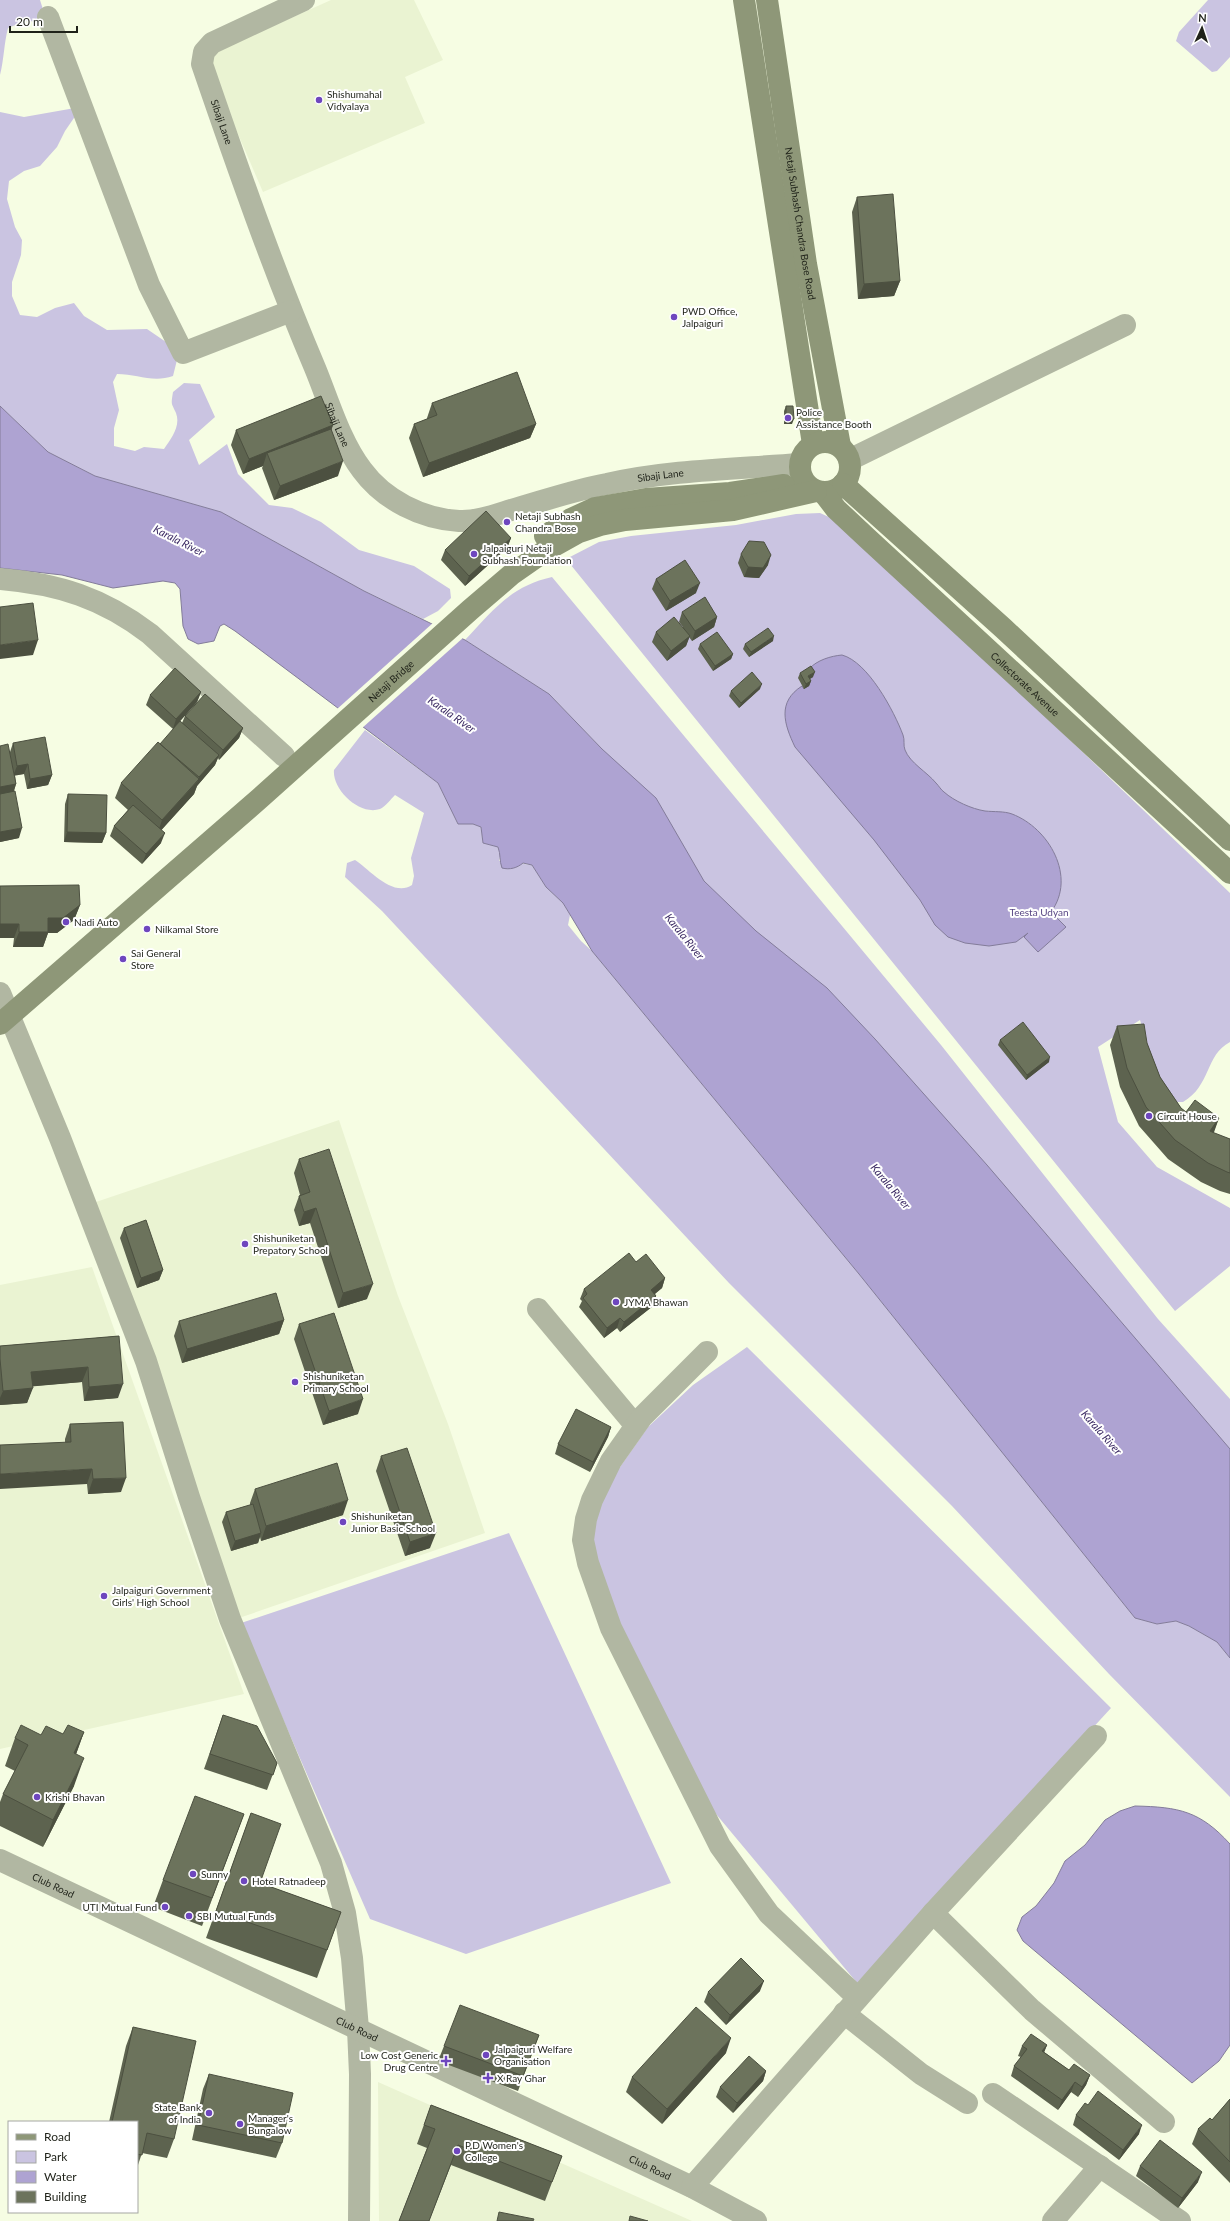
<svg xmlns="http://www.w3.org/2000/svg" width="1230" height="2221" viewBox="0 0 1230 2221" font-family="Lato,sans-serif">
  <rect width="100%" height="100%" fill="#f6fde3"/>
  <path fill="#eaf3d2" d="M331,0h83l29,60 -38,17 20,46 -162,69 -51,-118v-12l4,-10z
    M339,1120l59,176 50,128 37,109 -246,85 -146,-415z
    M92,1267l152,427 -244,55v-464z
    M378,2082l314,139h-313z"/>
  <path fill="#cac4e1" d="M0,0h40l7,22 -22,-1 -17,7c-4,15 -4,31 -8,47z
    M1208,0h22v57l-13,14 -5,1 -36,-31 3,-9z
    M75,108l1,7 -11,16 -8,16 -17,19 -16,5 -15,10 -2,18 8,28 7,13 -1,15 -9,27v14l8,19 17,2 18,-9 19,-5 10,13 23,14 40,-1 19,13 12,14 -5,20c-20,7 -36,-2 -56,-2l-4,8 6,28 -5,18v18l21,5 9,-4 20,2c7,-10 17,-23 12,-36 -5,-11 -5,-8 -3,-21l11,-9 16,1 15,33 -26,23 10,25 28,-21 11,30 31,31 23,3 29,14 38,28 55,16 36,23 1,9 -13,13 -15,8 -59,-28 -143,-79 -126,-36 -47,-24 -48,-46v-294l24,5z
    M820,513l11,5 170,156 229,219v149c-25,13 -19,44 -47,60h-15l-18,-49 -10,-33 -42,27 20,75 39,45 73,41v58l-55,45 -609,-752 33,-17 32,-6 105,-11 60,-11z
    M552,577l389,468 217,274 72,80v87l-622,-711 -6,-26 -53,-55 -84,-54c28,-30 46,-54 87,-63z
    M365,730l73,53 20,41h15l8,3 2,16 15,4 3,7 -2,7 33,4 14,22 17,16 7,12 -2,10 13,16 11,10 267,323 276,344 22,6 19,-3 13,5 28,16 13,16v139l-121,-123 -157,-168 -223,-223 -347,-372 -37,-34 2,-14 8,-3c14,9 38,38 57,25l2,-9 -3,-18 13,-45 -29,-18c-4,4 -10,12 -15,14 -21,7 -48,-20 -46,-39z
    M747,1347l364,361 -253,276 -147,-176 -87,-170 -29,-80 -2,-32 13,-39 42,-60 45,-42z
    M509,1533l162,350 -205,71 -96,-35 -129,-296z"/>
  <path fill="#aea3d2" stroke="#837c9a" d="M0,406l48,46 47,24 126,36 143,79 101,49 84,54 53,55 54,49 48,83 52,50 71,57 48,51 112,126 243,284v209l-13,-16 -28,-16 -13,-5 -19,3 -22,-6 -276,-344 -267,-323 -29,-48 -17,-16 -14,-22 -9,-2c-6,5 -13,7 -21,5 -3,-8 -1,-13 -4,-21l-15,-4 -2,-16 -8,-3h-15l-20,-41 -203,-152 -11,-7 -4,2 -6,15 -16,3 -10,-5 -5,-13 -3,-37 -5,-6 -12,-2 -50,7 -51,-13 -62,-7z
    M842,655c26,7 52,56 61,80 2,5 0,10 2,15 5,13 22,22 31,33 3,3 5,7 8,9 10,9 28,17 41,19 9,1 19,0 27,3 37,14 65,63 39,98l15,15 -28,25 -14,-15 4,-4 -12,9 -27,4 -24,-3 -17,-6 -13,-12 -15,-25 -46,-60 -79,-93c-11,-23 -18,-45 7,-61l2,3c2,-6 2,-15 5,-20 8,-9 22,-13 33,-14z
    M1135,1806c44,1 65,5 95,38v201l-11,16 -27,22 -169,-142 -6,-11 5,-13 14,-11 18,-23 11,-22 20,-16 20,-25 15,-9z"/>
  <path fill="#f6fde3" d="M434,622l30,15 -103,92 -25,-19z"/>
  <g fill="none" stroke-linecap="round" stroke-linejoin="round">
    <g stroke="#b1b7a2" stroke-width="22">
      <path id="s1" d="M304,0l-92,43 -8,9 -2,12c35,102 71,205 113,304 14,34 25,73 47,102 22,30 60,49 97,51 17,1 36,-6 52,-11 32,-9 63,-20 96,-26 62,-14 129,-15 192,-20"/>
      <path d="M48,17l101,268 34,68 108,-42"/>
      <path d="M849,460l276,-135"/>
      <path d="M0,579c59,5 103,19 150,55l134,122"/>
      <path d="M0,993l60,145 86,223 43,136 41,122 101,244 14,50 7,45 6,71 2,45 -1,147"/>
      <path d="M538,1309l97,116"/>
      <path d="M707,1352l-65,65 -31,44 -19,39 -6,19 -3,21 5,23 23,65 109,218 49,68 89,84"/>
      <path id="s2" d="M0,1860l692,327 64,34"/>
      <path d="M933,1913l99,97 132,112"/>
      <path d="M844,2013l77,61 46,29"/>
      <path d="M993,2094l187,127"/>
      <path d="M692,2187l241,-274 163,-177"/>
      <path d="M1053,2221l47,-55"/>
    </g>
    <g stroke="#8e9778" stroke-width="22">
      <path d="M744,0l69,444"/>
      <path id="s3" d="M767,0l39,264 34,182"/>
      <circle cx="825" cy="467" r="25"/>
      <path d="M843,484l160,144 227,212"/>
      <path id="s4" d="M823,492l13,17 31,29 363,335"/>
      <path d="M545,536l26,-17 24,-11 51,-9 84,-6 54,-8"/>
      <path id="s5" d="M0,1024l259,-225 211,-189 42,-36 33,-23 34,-19 21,-7 25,-5 108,-10 83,-19"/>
    </g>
  </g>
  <path fill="#5d634f" d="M857,197l43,84 -6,15 -36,3 -6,-87z
    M432,403l104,21 -6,14 -107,39 -14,-39 5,-14 13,-5v-1z
    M786,406l6,18h-8v-13z
    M333,425l-2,5 7,46 -64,24 -12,-32 1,-2 -20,8 -12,-29 5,-15z
    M511,538l-4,10 -42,38 -24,-26 4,-10z
    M741,554l27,11 -9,13 -15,-1 -6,-14z
    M656,579l40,14 -30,18 -14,-22z
    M682,612l35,5 -3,10 -22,14 -3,-4 -3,9 -19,15 -15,-19 4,-10 27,-5 -4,-5z
    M773,641l-24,16 -6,-8 2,-5z
    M700,644l33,10 -2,5 -18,12 -15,-22z
    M800,673l13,4 -3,2 1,2 -2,5 -5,3 -6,-11z
    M760,689l-21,19 -10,-12 2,-5z
    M201,692l-4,10 -24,27 -27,-24 4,-10z
    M185,716l58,12 -4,10 -20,22 -1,-2 -3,7 -18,21 -3,8 -33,36v13l-19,21 -32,-28 4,-10 14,-16 -13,-12 6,-15 61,-60z
    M13,743l39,32 -4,10 -21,4 -3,-15 -9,1 1,9 -2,7 5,47 -19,4v-96l10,6z
    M68,794l38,39 -4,10 -38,-1 1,-38z
    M0,886l80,19 -6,15 -17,13h-9l-5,14h-30l1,-9z
    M1117,1026l30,17 13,34 21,31 5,4 33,6 -6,15 17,6v55l-10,-3 -19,-9 -33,-23 -29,-33 -19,-39 -10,-42z
    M1000,1040l49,22 -23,18 -28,-35z
    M299,1159l68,140 -29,9 -28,-85 -11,3 -5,-16 5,-14 1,-1 -6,-22z
    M124,1228l39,42 -4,10 -22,8 -17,-50z
    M636,1262l29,16 -3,10 -7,6 1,2 -3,10 -33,26 -3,-4 -13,10 -25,-31 3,-6 -2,-2 4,-10z
    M284,1320l-5,14 -97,29 -8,-27 5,-15z
    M299,1324l59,90 -35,11 -29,-86z
    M119,1336l-1,62 -34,3 -2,-19 -49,4 -6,17 -27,2v-59z
    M70,1424l51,68 -33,2 -1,-10 -22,-42v-3z
    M611,1427l-3,10 -18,35 -35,-18 3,-10z
    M381,1456l49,92 -25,8 -29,-85z
    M255,1489l88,26 -82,26 -1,-4 -2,6 -27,8 -9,-29 4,-10 24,-7v-2z
    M223,1715l54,48 -10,27 -63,-21z
    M84,1732l-8,22 -2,32 -31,61 -43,-21v-24l3,-8 12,-23 -10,-5 10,-28 26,-3 22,-1z
    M251,1813l9,70 81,29 -24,66 -111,-40z
    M244,1814l-42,112 -49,-19 10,-27z
    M760,1991l-34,34 -22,-23 4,-10z
    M133,2027l41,112 -7,19 -25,-5 -5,15v-46h-28l17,-76z
    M539,2035l-21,56 -80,-30 6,-15z
    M1047,2045l-3,7 25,18 21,5 -4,10 -8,12 -7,-5 -13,18 -47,-34 3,-10 7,-9 -3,-1 4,-10z
    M726,2053l-64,71 -36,-32 6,-15z
    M766,2071l-3,10 -30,32 -17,-16 4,-10z
    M209,2074l73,69 -6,15 -84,-18 11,-51z
    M1230,2099v84l-38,-39 6,-15 14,-9z
    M431,2105l131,51 -17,45 -94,-36 -22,56h-30l28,-73 -10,-4z
    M1088,2105l51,29 -20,26 -46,-35 3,-10z
    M1140,2166l58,16 -20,26 -42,-32z"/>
  <path fill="#4c5040" d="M900,281l-6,15 -36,3 6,-15z
    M786,419h8l-2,5h-8z
    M536,424l-6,14 -107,39 6,-14z
    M333,425l-5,15 -61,13 -4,13 -20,8 6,-15z
    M343,461l-5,15 -64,24 6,-14z
    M511,538l-4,10 -42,38 4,-10z
    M771,555l-3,10 -9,13 -15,-1 4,-10z
    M700,583l-4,10 -30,18 4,-10z
    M717,617l-3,10 -22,14 3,-10z
    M690,636l-4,10 -19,15 4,-10z
    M774,636l-1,5 -24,16 2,-5z
    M38,640l-5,15 -33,4v-14z
    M733,654l-2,5 -18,12 2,-5z
    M815,672l-2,5 -7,4 2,-5z
    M811,681l-2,5 -5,3 2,-5z
    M762,684l-2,5 -21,19 2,-5z
    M201,692l-4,10 -24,27 3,-10z
    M243,728l-4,10 -20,22 4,-10z
    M219,755l-4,10 -18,21 -3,8 -37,41 5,-15 36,-39 1,-4z
    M28,764l-4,10 -11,2 4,-10z
    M52,775l-4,10 -21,4 3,-10z
    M16,784l-3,9 -13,3v-9z
    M22,828l-3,10 -19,4v-10z
    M67,832l39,1 -4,10 -38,-1z
    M165,833l-4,10 -19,21 4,-10z
    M80,905l-6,15 -17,13h-9l-5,14h-30l6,-15 29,-14z
    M0,924h19l-5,14h-14z
    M1050,1057l-1,5 -23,18 1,-5z
    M1219,1118l-7,20 -2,-7z
    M316,1208l-6,15 -11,3 5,-14z
    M163,1270l-4,10 -22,8 4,-10z
    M665,1278l-3,10 -14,11 3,-9z
    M373,1284l-6,15 -29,9 5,-15z
    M656,1296l-3,10 -33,26 4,-10z
    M620,1318l-3,10 -13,10 3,-10z
    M284,1320l-5,14 -97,29 5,-14z
    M88,1367l-6,15 -56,5 5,-15z
    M123,1384l-5,14 -34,3 5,-14z
    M33,1388l-6,15 -27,2v-7l3,-7z
    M363,1399l-5,15 -35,11 6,-14z
    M611,1427l-3,10 -18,35 3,-10z
    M92,1469l-5,15 -87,5v-15z
    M126,1478l-5,14 -33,2 5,-15z
    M348,1500l-5,15 -82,26 5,-15z
    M261,1533l-3,10 -27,8 4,-10z
    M436,1533l-6,15 -25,8 5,-14z
    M84,1732l-10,28v-7z
    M84,1758l-10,28 -31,61 10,-27z
    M244,1814l-11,27 -31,85 10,-28z
    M764,1981l-4,10 -34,34 4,-10z
    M731,2038l-5,15 -64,71 5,-15z
    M1047,2045l-4,10 -1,-4z
    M766,2071l-3,10 -30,32 4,-10z
    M1090,2075l-4,10 -8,12 4,-10z
    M1075,2082l-4,10 -13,18 4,-10z
    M1142,2125l-3,9 -20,26 4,-10z
    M1202,2172l-4,10 -20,26 4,-10z"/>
  <path fill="#6c735c" stroke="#4c5040" d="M893,194l7,87 -36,3 -7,-87z
    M517,372l19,52 -107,39 -15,-39 23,-9 -5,-12z
    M321,396l12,29 -84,34 -13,-29z
    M786,406h7l1,13h-8z
    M331,429l12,32 -63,25 -13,-33z
    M486,511l25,27 -42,38 -24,-26z
    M749,541l15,1 7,13 -8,13 -15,-1 -7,-13z
    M685,560l15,23 -30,18 -14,-22z
    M705,597l12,20 -22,14 -13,-19z
    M33,603l5,37 -38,5v-38z
    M674,617l16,19 -19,15 -15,-19z
    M768,628l6,8 -23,16 -6,-8z
    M717,632l16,22 -18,12 -15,-22z
    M811,666l4,6 -7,4 3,5 -5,3 -6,-11z
    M175,668l26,24 -25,27 -26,-24z
    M752,672l10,12 -21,19 -10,-12z
    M205,694l38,34 -20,22 -38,-34z
    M180,721l39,34 -20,22 -39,-33z
    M45,737l7,38 -22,4 -2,-15 -11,2 -4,-23z
    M158,742l41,37 -37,41 -41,-37z
    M8,744l8,40 -16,3v-41z
    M15,791l7,37 -22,4v-38z
    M68,794l39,1 -1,38 -39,-1z
    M133,805l32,28 -19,21 -32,-28z
    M79,885l1,20 -17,13h-15v14h-29v-8h-19v-38z
    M1023,1022l27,35 -23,18 -27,-35z
    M1144,1024l3,19 13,34 21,31 5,4 9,-12 24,18 -9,13 2,1 18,7v34l-3,-1 -19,-9 -33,-23 -29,-33 -19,-39 -10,-42z
    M329,1149l44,135 -30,9 -27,-85 -12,4 -5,-16 11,-4 -11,-33z
    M146,1220l17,50 -22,8 -17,-50z
    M629,1253l7,9 10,-8 19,24 -14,12 5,6 -32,26 -4,-4 -13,10 -24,-30 4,-4 -3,-5z
    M276,1293l8,27 -97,29 -8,-28z
    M334,1313l29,86 -34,12 -30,-87z
    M119,1336l4,48 -34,3 -1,-20 -57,5 2,16 -30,3 -3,-32v-13z
    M576,1409l35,18 -18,35 -35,-18z
    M123,1422l3,56 -33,1 -1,-10 -92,5v-29l71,-3 -1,-18z
    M407,1448l29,85 -26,9 -29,-86z
    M337,1463l11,37 -82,26 -11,-37z
    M253,1504l8,29 -26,8 -9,-29z
    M223,1715l34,11 20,37 -4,12 -63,-21z
    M21,1725l20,10 5,-9 17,8 5,-9 16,7 -10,21 10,5 -31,62 -50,-26 25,-49 -13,-7z
    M195,1796l49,18 -32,84 -49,-18z
    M251,1813l30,11 -21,59 81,29 -14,38 -111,-39z
    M741,1958l23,23 -34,34 -22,-23z
    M460,2005l79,30 -16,41 -79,-30z
    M696,2007l35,31 -64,71 -35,-32z
    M133,2027l63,14 -22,98 -27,-6 -5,22 -5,-1v-32h-25z
    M1031,2034l16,11 -5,6 27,19 5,-6 16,11 -8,12 -7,-5 -13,18 -48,-34 13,-17 -5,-3z
    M749,2056l17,15 -29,32 -17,-16z
    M209,2074l84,19 -11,50 -84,-18z
    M1098,2091l44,34 -19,25 -47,-35 9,-12 3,2z
    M1230,2099v63l-32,-33 12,-11 2,2z
    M431,2105l131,51 -10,26 -94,-37 -29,76h-30l36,-92 -11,-4z
    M1160,2140l42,32 -20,26 -42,-32z
    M499,2212l35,7 -1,2h-36z
    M630,2216l18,5h-19z"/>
  <g fill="#6e46be" stroke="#fff" stroke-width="1.5">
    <circle cx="319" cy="100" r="4"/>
    <circle cx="674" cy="317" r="4"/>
    <circle cx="788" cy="418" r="4"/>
    <circle cx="507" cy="522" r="4"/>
    <circle cx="474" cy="554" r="4"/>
    <circle cx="66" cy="922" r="4"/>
    <circle cx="147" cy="929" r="4"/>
    <circle cx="123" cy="959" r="4"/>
    <circle cx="1149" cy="1116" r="4"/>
    <circle cx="245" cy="1244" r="4"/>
    <circle cx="616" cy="1302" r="4"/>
    <circle cx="295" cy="1382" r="4"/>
    <circle cx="343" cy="1522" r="4"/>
    <circle cx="104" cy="1596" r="4"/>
    <circle cx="37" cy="1797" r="4"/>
    <circle cx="193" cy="1874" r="4"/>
    <circle cx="244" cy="1881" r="4"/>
    <circle cx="165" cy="1907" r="4"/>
    <circle cx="189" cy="1916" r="4"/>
    <circle cx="486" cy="2055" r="4"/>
    <path d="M444 2055h4v4h4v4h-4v4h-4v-4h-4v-4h4z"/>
    <path d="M486 2072h4v4h4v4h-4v4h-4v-4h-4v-4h4z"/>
    <circle cx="209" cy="2113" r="4"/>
    <circle cx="240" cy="2124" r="4"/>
    <circle cx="457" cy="2151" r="4"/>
  </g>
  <g text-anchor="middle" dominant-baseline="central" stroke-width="4" stroke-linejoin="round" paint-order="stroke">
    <g font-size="10" fill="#1f2219" stroke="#fff" text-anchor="start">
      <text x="327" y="94">Shishumahal<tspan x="327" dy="12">Vidyalaya</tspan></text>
      <text x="682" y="311">PWD Office,<tspan x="682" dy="12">Jalpaiguri</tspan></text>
      <text x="796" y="412">Police<tspan x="796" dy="12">Assistance Booth</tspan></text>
      <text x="515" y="516">Netaji Subhash<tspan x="515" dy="12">Chandra Bose</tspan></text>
      <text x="482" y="548">Jalpaiguri Netaji<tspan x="482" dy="12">Subhash Foundation</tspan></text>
      <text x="74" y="922">Nadi Auto</text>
      <text x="155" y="929">Nilkamal Store</text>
      <text x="131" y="953">Sai General<tspan x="131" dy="12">Store</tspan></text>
      <text x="1157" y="1116">Circuit House</text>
      <text x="253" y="1238">Shishuniketan<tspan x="253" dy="12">Prepatory School</tspan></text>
      <text x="624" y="1302">JYMA Bhawan</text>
      <text x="303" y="1376">Shishuniketan<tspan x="303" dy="12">Primary School</tspan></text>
      <text x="351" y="1516">Shishuniketan<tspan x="351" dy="12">Junior Basic School</tspan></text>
      <text x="112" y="1590">Jalpaiguri Government<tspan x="112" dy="12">Girls' High School</tspan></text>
      <text x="45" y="1797">Krishi Bhavan</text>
      <text x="201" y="1874">Sunny</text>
      <text x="252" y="1881">Hotel Ratnadeep</text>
      <text x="157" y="1907" text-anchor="end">UTI Mutual Fund</text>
      <text x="197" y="1916">SBI Mutual Funds</text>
      <text x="494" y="2049">Jalpaiguri Welfare<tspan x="494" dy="12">Organisation</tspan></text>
      <text x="438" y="2055" text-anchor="end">Low Cost Generic<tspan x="438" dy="12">Drug Centre</tspan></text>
      <text x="497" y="2078">X Ray Ghar</text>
      <text x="201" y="2107" text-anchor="end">State Bank<tspan x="201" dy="12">of India</tspan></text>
      <text x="248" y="2118">Manager's<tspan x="248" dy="12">Bungalow</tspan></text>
      <text x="465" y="2145">P.D Women's<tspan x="465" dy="12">College</tspan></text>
    </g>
    <g font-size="10" fill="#1f2219" stroke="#fff">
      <text stroke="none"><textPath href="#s1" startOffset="187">Sibaji Lane</textPath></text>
      <text stroke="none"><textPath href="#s3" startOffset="226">Netaji Subhash Chandra Bose Road</textPath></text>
      <text stroke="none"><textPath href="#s1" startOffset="511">Sibaji Lane</textPath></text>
      <text stroke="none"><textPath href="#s1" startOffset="883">Sibaji Lane</textPath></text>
      <text stroke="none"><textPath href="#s5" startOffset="520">Netaji Bridge</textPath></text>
      <text stroke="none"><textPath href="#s4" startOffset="279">Collectorate Avenue</textPath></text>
      <text stroke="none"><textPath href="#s2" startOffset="59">Club Road</textPath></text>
      <text stroke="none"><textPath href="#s2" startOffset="395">Club Road</textPath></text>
      <text stroke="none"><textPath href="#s2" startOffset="719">Club Road</textPath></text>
    </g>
    <g font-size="10" fill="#5a4986" stroke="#fff">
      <text x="1039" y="912">Teesta Udyan</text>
    </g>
    <g font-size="11" font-style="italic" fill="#3c2b64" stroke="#fff">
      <text transform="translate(179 540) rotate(27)">Karala River</text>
      <text transform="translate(452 714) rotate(35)">Karala River</text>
      <text transform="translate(685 936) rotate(51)">Karala River</text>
      <text transform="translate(891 1186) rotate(50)">Karala River</text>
      <text transform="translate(1102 1432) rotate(49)">Karala River</text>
    </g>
  </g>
  <rect x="8" y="2121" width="130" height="92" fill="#ffffff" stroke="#a5a7a3"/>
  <rect x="16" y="2134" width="20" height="6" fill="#8e9778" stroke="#a5a7a3"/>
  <text x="44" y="2141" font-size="12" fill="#1f2219">Road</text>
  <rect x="16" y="2151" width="20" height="12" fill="#cac4e1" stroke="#a5a7a3"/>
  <text x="44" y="2161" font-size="12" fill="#1f2219">Park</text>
  <rect x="16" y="2171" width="20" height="12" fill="#aea3d2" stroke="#a5a7a3"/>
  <text x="44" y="2181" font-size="12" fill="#1f2219">Water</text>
  <rect x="16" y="2191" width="20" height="12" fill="#6c735c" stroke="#a5a7a3"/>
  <text x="44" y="2201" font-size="12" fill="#1f2219">Building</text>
  <g transform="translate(1202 28) rotate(3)" stroke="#ffffff" stroke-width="3" paint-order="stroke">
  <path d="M0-3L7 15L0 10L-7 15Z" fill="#1f2219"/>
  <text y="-6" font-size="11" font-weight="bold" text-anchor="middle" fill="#1f2219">N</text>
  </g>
  <path d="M10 26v6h67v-6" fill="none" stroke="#1f2219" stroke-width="2"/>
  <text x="16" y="26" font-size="12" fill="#1f2219" stroke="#ffffff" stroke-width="3" paint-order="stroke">20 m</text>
</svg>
